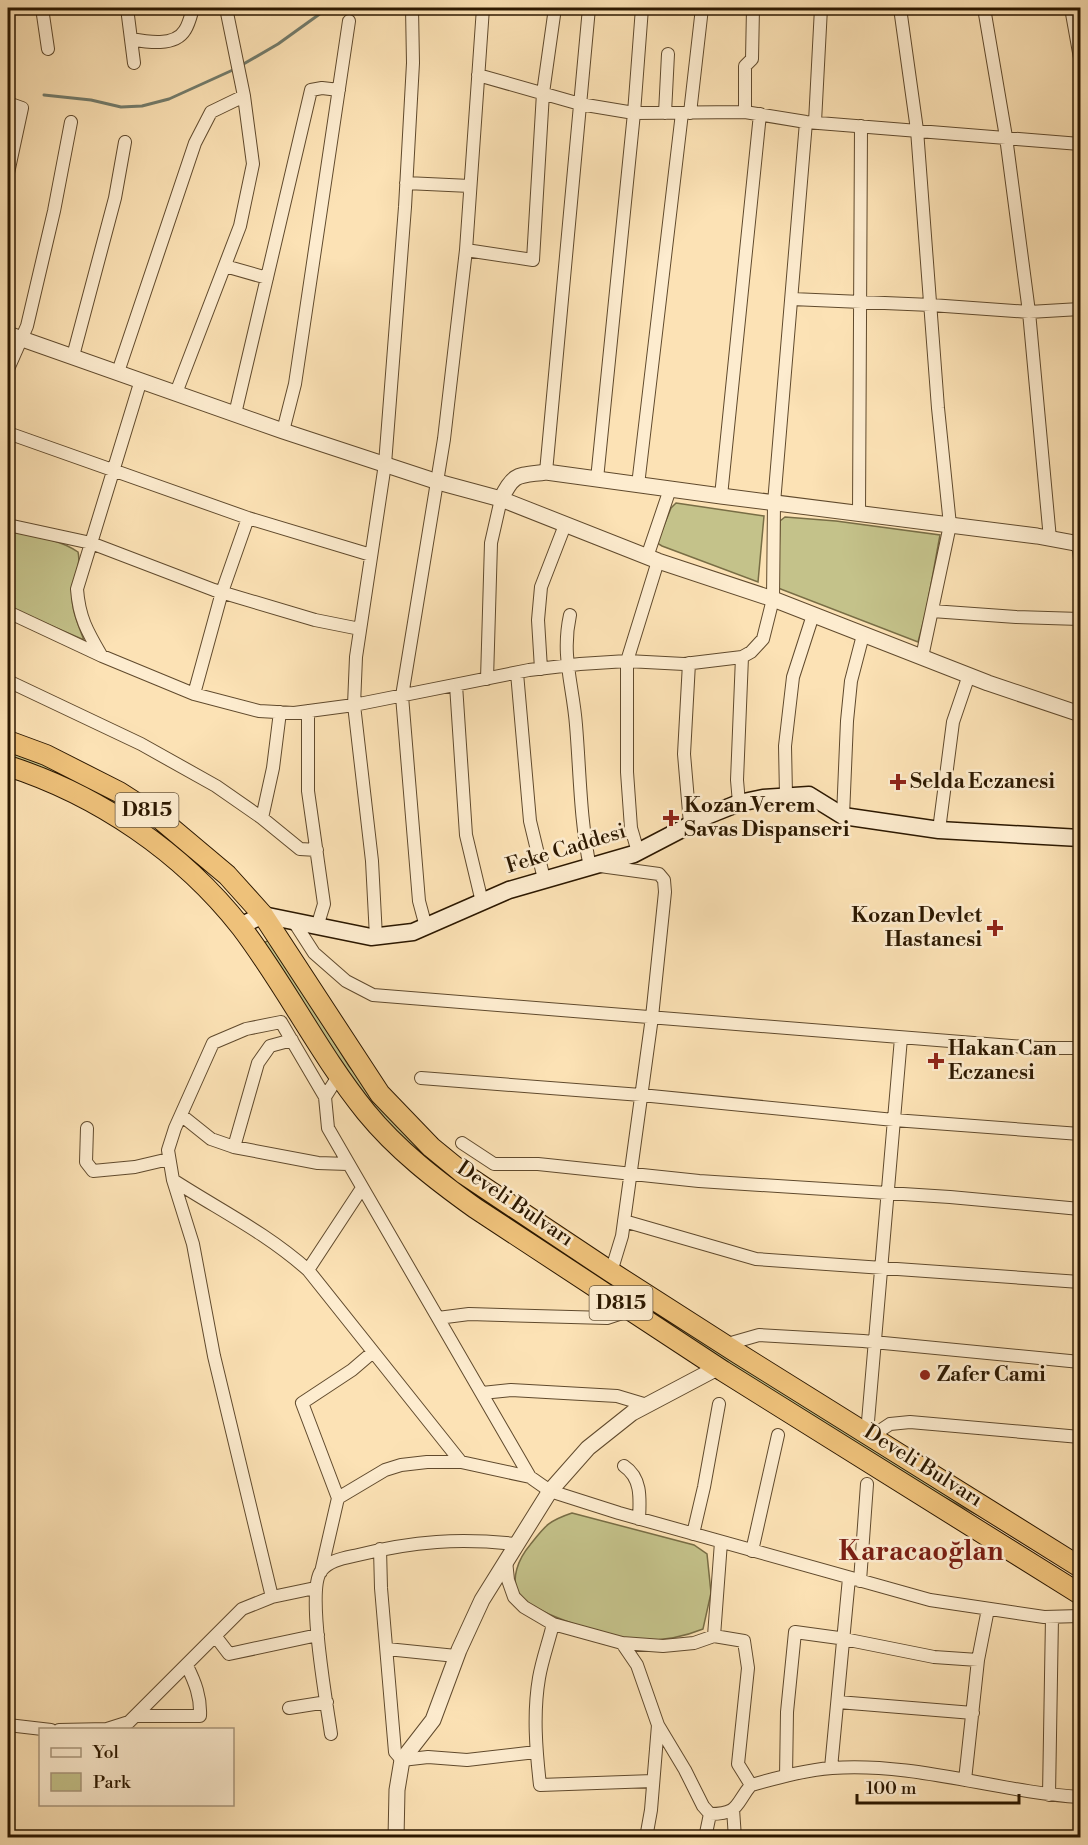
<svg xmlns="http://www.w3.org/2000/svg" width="1088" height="1845" viewBox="0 0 1088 1845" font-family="'Libre Bodoni',serif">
  <rect width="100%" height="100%" fill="#fce2b5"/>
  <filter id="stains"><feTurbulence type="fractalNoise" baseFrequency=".00333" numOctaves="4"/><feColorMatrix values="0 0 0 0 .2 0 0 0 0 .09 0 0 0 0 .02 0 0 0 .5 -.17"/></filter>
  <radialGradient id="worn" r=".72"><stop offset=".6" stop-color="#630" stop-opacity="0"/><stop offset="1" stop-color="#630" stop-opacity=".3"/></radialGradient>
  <path fill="#c4c28a" stroke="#786d45" stroke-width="1.5" d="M676,503l88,13 -6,66 -96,-36 -5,-3 14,-35z
    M785,517l51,4 104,14 -14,77 -8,30 -140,-54 2,-67z
    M8,531c23,5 50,7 70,21 3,12 -3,21 -5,33 -4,20 4,37 11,55l-76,-33z
    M8,750l72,30 74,45 -2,2 -34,-20 -110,-50z
    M270,940l79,126 41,51 599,404 -57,-30 -176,-109 -307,-201 -80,-75 -106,-163z
    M572,1513l122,32 13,9 4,39 -8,36c-20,8 -42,12 -63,11 -26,-2 -104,-24 -120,-45 -11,-15 -1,-37 10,-50 15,-19 18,-24 42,-32z"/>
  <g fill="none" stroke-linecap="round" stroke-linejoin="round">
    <path stroke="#727b6b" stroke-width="3" d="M240,66l38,-22 50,-36
      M44,95l47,5 30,7 21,-1 27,-7 66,-30"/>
    <defs>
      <path id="minor" d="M42,8l6,41
        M127,8l7,55
        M900,8l17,122 21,278 12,117 -28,132
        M984,8l22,129 23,175 21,227
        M1071,8l9,50
        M131,39c16,3 44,8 54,-9 4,-6 6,-15 8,-22
        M478,75l102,29 54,9 111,-1 61,10 274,22
        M8,103l14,5 -14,65
        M745,112v-46l7,-7 1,-51
        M665,113l3,-59
        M690,113l12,-105
        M815,122l6,-114
        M406,183l64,3
        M466,250l67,10 10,-167 12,-85
        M225,266l42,12
        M792,299l139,6 98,7 51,-3
        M73,356l42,-158 10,-56
        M8,369l19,-43 27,-115 17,-89
        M118,372l77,-229 16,-31 33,-16
        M176,393l64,-167 13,-62 -9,-68 -18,-88
        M235,414l76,-324 11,-2 17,2
        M283,431l12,-47 54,-363
        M8,433l240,85 123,37
        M546,472l43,-464
        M597,479l37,-366 8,-105
        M638,485l44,-372
        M721,496l39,-382
        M859,514l2,-388
        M8,525l83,18 123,47 101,30 45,9
        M1078,543l2,17
        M647,557l23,-68
        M932,611l84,6 64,2
        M8,612l94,44 92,38 65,17 35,2 60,-8 175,-35 51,-6 47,-3 57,3 58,-7 9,-5 12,-13 10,-40 1,-96 32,-381
        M570,615c-9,41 3,70 6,110 4,47 4,95 14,142
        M101,655c-14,-24 -22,-38 -24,-66l64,-209
        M689,663l-5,91 6,70
        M541,669l-3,-49 3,-33 24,-62
        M517,673l13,148 14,58
        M487,679l4,-136 10,-44
        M8,681l133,63 75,42 46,32
        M456,685l10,150 16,67
        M194,694l28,-102 26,-74
        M308,711v80l16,113 -7,23
        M280,712l-7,56 -11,50 38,31 17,1
        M786,795l-1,-49 8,-69 20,-62
        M739,803l-2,-23 5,-123
        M843,816l4,-95 4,-40 12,-46
        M939,830l14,-108 16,-47
        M638,852l-7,-24 -4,-56v-111l31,-100
        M600,866l59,8 5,6 1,12 -13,125 -30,219 -11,36
        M294,922l20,31 32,28 27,14 664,53h43
        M426,927l-7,-26 -17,-205 42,-257 22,-189 17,-242
        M376,937l-4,-76 -18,-156 2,-48 29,-193 20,-257 8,-144 -1,-55
        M339,1075l-14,22 3,31 202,349 20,14 69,22 311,87 114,17 36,-1
        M421,1078l220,17 253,25 186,14
        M181,1115l30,24 23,8 84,16 30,1
        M87,1128l-1,34 7,9 42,-4 34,-8
        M462,1143l32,21h44l161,17 251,16 130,12
        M234,1147l24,-84 12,-17 22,-6
        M173,1180c48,31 92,52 135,90l153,192 69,15
        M624,1221l132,38 324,23
        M308,1270l54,-82
        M438,1318l31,-4 138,4 24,-8
        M724,1345l35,-10 104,6 217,21
        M482,1393l29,-3 106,6 30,9
        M867,1433l34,-395
        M872,1436l18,-12 20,-2 170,15
        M624,1466c18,12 16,33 15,53
        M338,1498l47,-28 16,-5 26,-3h34
        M693,1534l11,-47 15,-83
        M380,1549l1,39 14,164 7,8 26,-3 39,3 69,-8
        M752,1551l26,-116
        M506,1561l2,19 6,17 10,10 29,17 69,19 41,3 31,-3 20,-7 30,5 4,27 -10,96 13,21
        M321,1572l17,-74 -36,-95 50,-33 21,-18
        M860,1581l7,-97
        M272,1597l-58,-241 -21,-112 -20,-64 -5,-30 7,-22 38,-85 33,-14 35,-7 44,75
        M553,1624c-4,17 -11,36 -14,54 -6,35 -3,72 1,107l113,-4
        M714,1636l7,-94
        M216,1637l13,17 89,-19
        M622,1643l15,22 21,60 27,45 18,36 7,8c30,0 25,-10 41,-29 26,-7 54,-15 81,-17 84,-6 165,24 248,29
        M387,1649l69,7
        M838,1702l135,11
        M289,1708l38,-6
        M135,1716h65c1,-19 -5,-34 -13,-50
        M8,1725l43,5
        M59,1730l48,-1 22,-7 113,-113 30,-12 43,-9
        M331,1734c-4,-29 -25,-143 -10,-163 8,-11 24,-13 37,-16 56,-14 101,-17 158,-11
        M831,1768l18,-190
        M786,1776l1,-64 8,-80 44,6 95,19 44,3
        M965,1780l13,-120 10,-51
        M1049,1795l3,-178
        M733,1809l2,29
        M646,1838l5,-28 7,-85
        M705,1838l5,-24"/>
      <path id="tertiary" d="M8,334l275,97 155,51 63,17 157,62 115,38 215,84 92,31
        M501,499c13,-27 17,-23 45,-27l175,24 316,40 43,8
        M396,1838l1,-48 5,-30 31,-40 26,-70 23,-50 68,-109 38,-43 44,-35 87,-46"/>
      <path id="secondary" d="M240,926l23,-11 108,22 42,-5 96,-42 125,-36 75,-39 30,-12 24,-5 46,-3 34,21 96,14 141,8"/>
      <path id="trunk" d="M8,741l38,14 73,37 39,25 69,58 36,40 117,179 51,53 33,27 147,98 128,82 341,213
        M8,766c90,29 174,86 233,161 45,59 78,127 125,185 31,38 70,68 109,96l248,163 357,223"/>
    </defs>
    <use href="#minor" stroke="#604a2d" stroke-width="14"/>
    <use href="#tertiary" stroke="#604a2d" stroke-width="17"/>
    <use href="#secondary" stroke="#2c1800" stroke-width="19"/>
    <use href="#trunk" stroke="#2c1800" stroke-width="22"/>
    <use href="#minor" stroke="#fdeccf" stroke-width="12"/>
    <use href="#tertiary" stroke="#fdeccf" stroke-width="15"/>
    <use href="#secondary" stroke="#fdeccf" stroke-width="16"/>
    <use href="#trunk" stroke="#eec17a" stroke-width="20"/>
  </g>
  <g fill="#8f2418" stroke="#fdeccf" stroke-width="2">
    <path d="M895 773h6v6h6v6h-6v6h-6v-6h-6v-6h6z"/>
    <path d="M668 809h6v6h6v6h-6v6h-6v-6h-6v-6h6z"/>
    <path d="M992 919h6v6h6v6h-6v6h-6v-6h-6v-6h6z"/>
    <path d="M933 1052h6v6h6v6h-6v6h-6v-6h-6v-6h6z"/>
    <circle cx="925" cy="1375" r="6"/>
  </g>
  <g text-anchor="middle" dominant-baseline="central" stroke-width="5" stroke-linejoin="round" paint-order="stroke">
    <g fill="#fdeccf" stroke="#6b583e" stroke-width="1.5">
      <rect x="115.5" y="793" width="63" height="34" rx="4.5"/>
      <rect x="589.5" y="1286" width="63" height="34" rx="4.5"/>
    </g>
    <g font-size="20" font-weight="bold" fill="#2c1800">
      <text x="147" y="810">D815</text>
      <text x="621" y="1303">D815</text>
    </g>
    <g font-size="21" font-weight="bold" fill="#2c1800" stroke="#fdeccf" text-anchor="start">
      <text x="910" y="782">Selda Eczanesi</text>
      <text x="684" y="806">Kozan Verem<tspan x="684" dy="24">Savas Dispanseri</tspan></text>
      <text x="982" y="916" text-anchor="end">Kozan Devlet<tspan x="982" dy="24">Hastanesi</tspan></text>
      <text x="948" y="1049">Hakan Can<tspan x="948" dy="24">Eczanesi</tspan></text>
      <text x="937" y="1375">Zafer Cami</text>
    </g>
    <g font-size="21" fill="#2c1800" stroke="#fdeccf">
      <text transform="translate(566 849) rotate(-17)">Feke Caddesi</text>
      <text transform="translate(515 1204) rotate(34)">Develi Bulvarı</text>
      <text transform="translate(923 1466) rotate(32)">Develi Bulvarı</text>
    </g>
    <g font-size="27" font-weight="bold" fill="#7a1f14" stroke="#fdeccf">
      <text x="921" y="1552">Karacaoğlan</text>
    </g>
  </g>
  <rect width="1088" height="1845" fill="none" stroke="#fce2b5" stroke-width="30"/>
  <rect x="9" y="9" width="1070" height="1827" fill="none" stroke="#2c1800" stroke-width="3"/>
  <rect x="15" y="15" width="1058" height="1815" fill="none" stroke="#2c1800" stroke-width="1.5"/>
  <rect x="39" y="1728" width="195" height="78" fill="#fdeccf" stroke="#a9977c" stroke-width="1.5"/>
  <rect x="51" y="1748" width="30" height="9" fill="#fdeccf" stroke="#a9977c" stroke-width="1.5"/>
  <text x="93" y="1758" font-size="18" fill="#2c1800">Yol</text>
  <rect x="51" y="1773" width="30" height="18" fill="#c4c28a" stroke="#a9977c" stroke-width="1.5"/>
  <text x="93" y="1788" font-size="18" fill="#2c1800">Park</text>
  <path d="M857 1794v9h162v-9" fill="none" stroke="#2c1800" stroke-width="3"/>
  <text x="866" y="1794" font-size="18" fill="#2c1800" stroke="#fdeccf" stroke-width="4.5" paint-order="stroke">100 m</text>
  <rect width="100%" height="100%" filter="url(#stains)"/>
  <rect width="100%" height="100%" fill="url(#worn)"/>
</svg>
